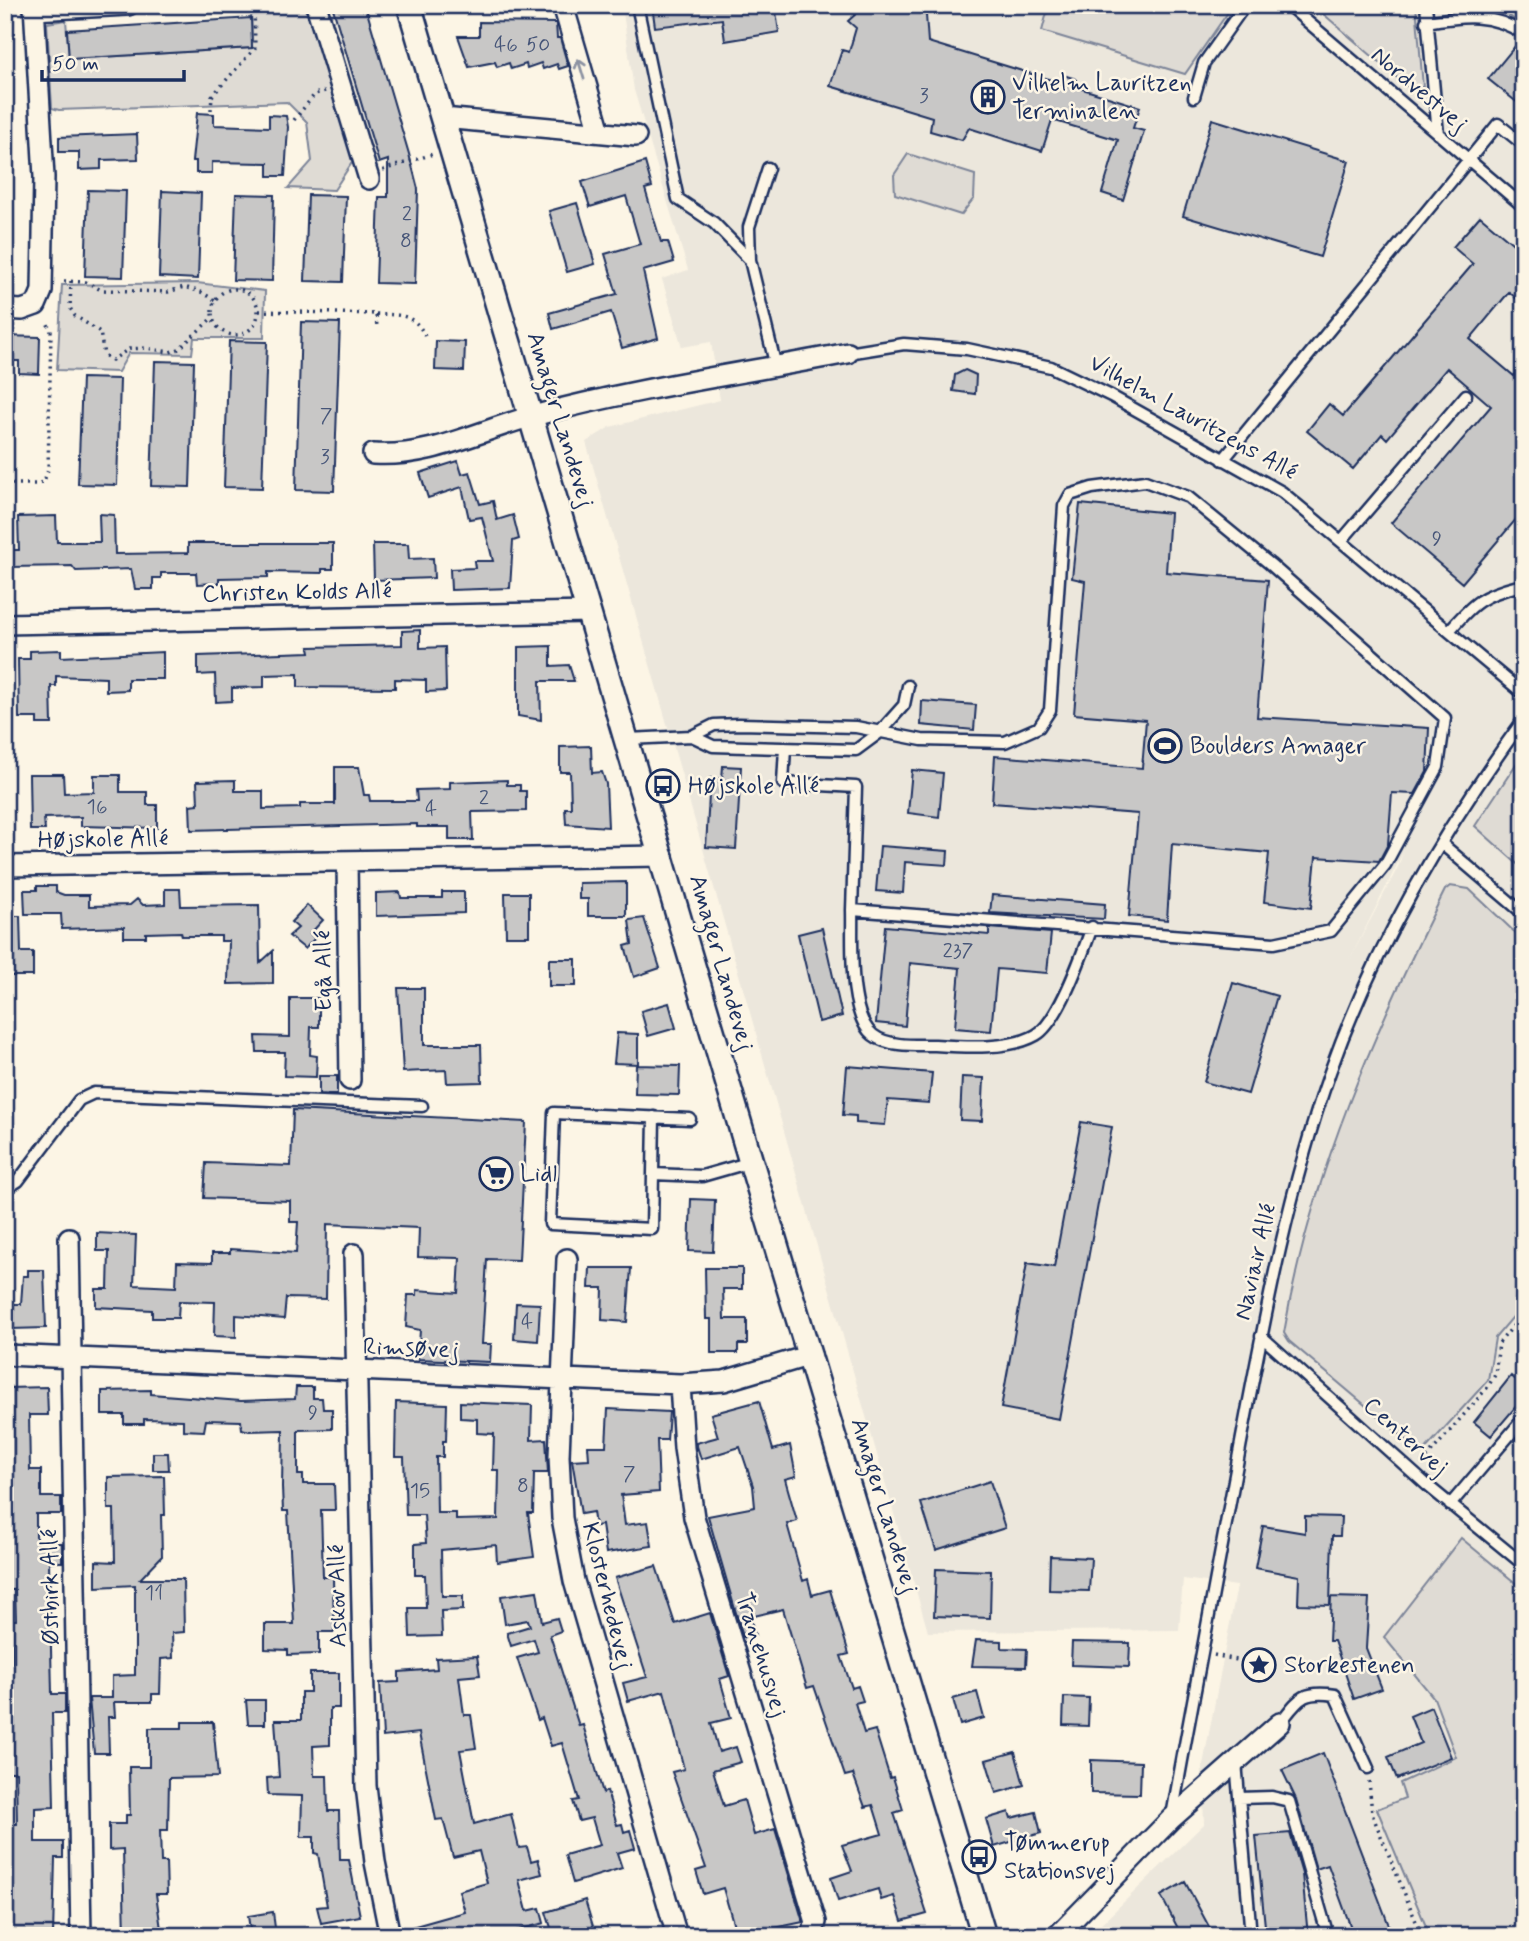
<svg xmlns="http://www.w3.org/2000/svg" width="1529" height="1941" viewBox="0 0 1529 1941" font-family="Mynerve,sans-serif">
  <rect width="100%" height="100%" fill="#fcf5e5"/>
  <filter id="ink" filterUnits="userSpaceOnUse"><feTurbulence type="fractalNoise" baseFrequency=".0143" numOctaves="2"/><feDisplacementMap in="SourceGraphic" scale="14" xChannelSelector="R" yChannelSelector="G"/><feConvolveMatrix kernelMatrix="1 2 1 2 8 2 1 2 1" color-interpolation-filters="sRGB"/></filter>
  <g filter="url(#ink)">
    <path fill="#ece7dc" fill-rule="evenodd" d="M622,5h902v1931h-435l115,-112 -2,-54 35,-184 -54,-7 -4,51 -251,2 -342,-1190 24,-15 110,-27 -9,-58 -29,5 -20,-68 26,-9 -54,-180zM1403,853l-5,14 -48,92z"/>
    <path fill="#dfdbd4" stroke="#7d8599" stroke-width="2" d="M301,5l6,7 46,149 -19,29 -46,-2 24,-27 -5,-39 -20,-20 -228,8 -7,-2 -5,-85 19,-3 3,39 183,-11 -1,-41z
      M1049,5h184l-48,69 -143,-43z
      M1313,5h103l7,82 -14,1z
      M1486,5h38v22l-21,-16z
      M908,154l67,21 -1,23 -13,17 -66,-21 -1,-19z
      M197,283l68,8 -1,47h-70l-2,16 -63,-1 -11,19 -61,-2 5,-85z
      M1524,752v118l-49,-44z
      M1450,886l19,3 55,52v363l-29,34 -7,42 -66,73 -133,-112 -5,-8c26,-156 91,-303 161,-443z
      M1461,1538l63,52v346h-94l-53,-127 28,-11 -5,-15 56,-26 -22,-59 -50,-61z"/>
    <path fill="#c8c7c6" stroke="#1b2f5e" stroke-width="2" d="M332,5h33l44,149 9,35 -3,95 -39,-1 3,-86h9v-37l-9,3z
      M652,5h123l4,27 -54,9 -3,-22 -67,8z
      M866,5h44l16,10 2,27 130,40 5,-7 13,4v8l64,20 -7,21 11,3 -21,69 -21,-7 16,-53 -66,-20 -10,31 -73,-23 -7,12 -32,-9 2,-14 -102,-31 12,-36 7,2 7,-24 -8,-7z
      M251,18l1,30 -183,11 -2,-29z
      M479,22l77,1 1,15h3l8,28 -9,3 -2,-5 -14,5 -2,-6 -14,5 -1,-4 -15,5 -2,-6 -12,4 -2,-5 -26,5 -11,-31h21z
      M1520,40l4,1v67l-36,-29z
      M197,113l17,1v11l55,2v-12l17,1 2,11 -3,49h-17v-13l-56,-1v11h-16v-12h-4z
      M1212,119l137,42 -29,96 -137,-41z
      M137,134l1,25 -37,1v9l-22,1v-18h-20v-15z
      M645,162l7,25 -7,2 16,53h7l6,20 -31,9 15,67 -36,10 -11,-36 -58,17 -4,-16 68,-19 -12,-40 35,-10 -14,-48 -36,11 -8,-25z
      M88,190l38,1 -3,86 -38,-1z
      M162,191l39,2 -3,86 -39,-2z
      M236,194l38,1 -2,86 -39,-1z
      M308,195l38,1 -3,86 -38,-1z
      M577,203l18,61 -28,8 -18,-61z
      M1480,216l44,37v52l-15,-13 -39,47 44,37 10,-11v145l-62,73 -71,-60 100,-117 -44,-38 -60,71 -5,-5 -29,35 -46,-38 22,-27 14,12 130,-152 -20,-17z
      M301,322l39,1 -6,168 -38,-1z
      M5,336l35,1 -1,37 -20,-1v-12h-14z
      M229,341l38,1 -5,146 -38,-1z
      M436,341l29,1 -1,29 -29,-1z
      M155,361l39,1 -4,125 -39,-1z
      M965,370l11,5 -1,19 -22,-3 2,-16z
      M82,378l38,1 -3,106 -39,-1z
      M458,461l4,13 8,-2 10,32 13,-3 4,19 16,-5 6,24 -6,2 -3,47 -59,2 -1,-21 25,-1 -1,-7h19l-11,-44 -13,2 -7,-32 -34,11 -8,-25z
      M1080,504l90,9 -4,59 102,8 -11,137 172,11 -2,44 -12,22 -23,-1 -4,51 -9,17 -63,-4 -5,51 -47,-6 5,-49 -97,-9 -5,76 -38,-4 9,-102 -146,-11 3,-47 147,12 4,-48 -72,-6 11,-133 -13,-3z
      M99,514l15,1 1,39 73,-1v-10h145v26h-11v4l-54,-1v5l-49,1v5l-22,1 -1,-11h-35v5h-8v11h-18l-4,-20 -55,2 -4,-5 -62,1v-17h9l-1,-33 38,-1 1,26h43z
      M373,544h35l1,15 24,-1 1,20 -60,2z
      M420,630v18l25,-1 1,44 -20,1v-12l-31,-1v9l-97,-1v-13l-34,1v12l-32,1v13l-16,1 -1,-28 -17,1v-19l112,-4 -1,-5 93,-2v-14z
      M551,646v20l18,-1 5,16h-34l1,39 -23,-4v-69z
      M61,650v7l102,-5v27h-35v11l-22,1v-13l-50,-2v10h-5l1,38h-15v-6h-18l-1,-59h12v-8z
      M922,701l54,4 -2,25 -53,-5z
      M591,746l1,27 10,-1 4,12 2,43 -42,-3 -1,-16h6l-1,-36h-10v-25z
      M723,766l18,1 -5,82 -30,-2 4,-69 12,1z
      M335,767h24l5,28h5l1,6h47l-1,-11 34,-1v-7l57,-2v5h13v6h6v20l-54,1 1,28h-24v-13h-32v-3l-226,6 -1,-25 8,-1 -1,-23 38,-1v11h28v18l37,-1v-4h35z
      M912,770l31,3 -4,44 -31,-4z
      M29,774h34l1,19 30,-1v-17h26v17h27v13h10v23l-76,-2v-9l-37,1 1,12h-15z
      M880,846l68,5 -1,14 -42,-3 -2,31 -27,-2z
      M626,882v34h-38v-17h-9v-16z
      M37,886h19v6l8,3h25v11l41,-1 7,-6 6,6 22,-1v-15h15l1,17 78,-1 1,58 13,-12v32l-45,1 1,-43h-8v-5h-39l-1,-4 -35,1v4h-22v-10l-62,2 -1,-15h-36l-1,-24h13z
      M400,892l1,6h41v-6h22v21l-88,3v-23z
      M505,893h24v43h-23z
      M992,895l113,9 -1,15 -114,-6z
      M307,905l16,15 -13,14 5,4 -10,11 -16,-13 9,-8 -7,-6z
      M5,916h15l1,36h12v24h-28z
      M644,918l16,50 -26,9 -9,-31 7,-2 -3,-24z
      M885,926l104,9v-7l62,5 -4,40 -50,-4 -6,62 -36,-3 5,-60 -50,-5 -5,63 -29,-3z
      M822,928l20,88 -23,6 -21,-88z
      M549,959h27v27h-27z
      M1233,983l44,13 -29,98 -44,-12z
      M398,988h26v57h57l1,37 -35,1 -1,-13 -43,2z
      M290,998h29v29h-8l-1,28 7,1 -1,21 -32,-1 1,-24h-28l-1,-16 34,1z
      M669,1003l7,25 -28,8 -7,-25z
      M617,1033l21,1v30l-24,-1z
      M636,1065l44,1 -1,29 -44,-1z
      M847,1066l85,7 -3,30 -41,-3 -3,25 -29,-2v-7l-13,-1z
      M319,1076h18v19l-18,-1z
      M962,1077l22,1 -2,43 -22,-1z
      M293,1110l233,12 -7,138 -32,-1 -5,85h9l-1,18 -72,-3 2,-29 -14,-3 2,-32h9v-5l41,3 2,-35 -42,-1 1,-29 -92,-4 -1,75 -40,-1 -2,21 -48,-4v22l-22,-1 1,-34 -36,-1 -1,17h-26v-8l-56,-3v-18h12l1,-38h-12v-18l39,2 -2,50 42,2 1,-25 35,1v-10h18v-4l66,4 2,-31h-8v-21l-86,-3 2,-35 85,3z
      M1081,1122l31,5 -53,292 -58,-11 26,-145 27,4z
      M691,1199l24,1 -2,52 -24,-1z
      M590,1268h41l-4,54 -25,-2 1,-32h-14z
      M705,1268h37v21h-19l1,30h23v25h-9v9h-27v-34h-5z
      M28,1270h16l2,58 -35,1v-25h10l2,-28h5z
      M516,1303l24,1 -2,37 -24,-2z
      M1511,1376l13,10v11l-33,39 -17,-14z
      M47,1387l1,28h-19l1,55h11v27h20v17h-25v29h26v19h-13l1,42 2,90h13v19h-13l2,94 -19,1v34h28v16h-8l-2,78h-42v-4h-6v-108h12l-1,-52h-8v-26h-3v-82h7v-44h4l-1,-30h-10l3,-165h-3v-27l2,-10z
      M296,1387h17v11h9l1,11h9v20l-34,1v45h5v9h31l1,26h-14l2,67h10l1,55h-15v22l-31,1v-5l-23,-1v-25h29l-6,-113h-5l-1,-24 1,-57 -34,1 -7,-2 -1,-8 -35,-1 -2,11 -21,-1v-10l-39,-1v5h-20v-9h-22v-24l49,-1v4l90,7 54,-2z
      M759,1401l14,49 17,-5 6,31 -11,3 12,42 -10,3 16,57 5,-2 4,16 18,-5 19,64 -8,2 11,32 6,-2 5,15 -8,2 9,30 11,-3 15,48 3,-1 10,33 -9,3 33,101 -25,7 -8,-25 -13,4 -3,-11 -40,12 -7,-23 21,-7 -10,-26 40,-11 -9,-29 -8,2 -12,-33 -8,2 -31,-90 -7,2 -24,-79 -33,8 5,18 -12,2 -35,-121 47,-9 -2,-21 -13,-39 -39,12 -5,-16 22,-6 -7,-23z
      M396,1402l51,2 -1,37h-3v16h-7l1,56h19v7l42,-1 1,-49h-6l1,-36 -17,-1v-14l-17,-1v-16l72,3 -1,35 15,-1 2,34h-14l-1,40h-5l6,44 -37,5 -1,-17 -55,5 1,46h21v14l-22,1 1,25 -32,1 -1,-29h17l-1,-33h-10v-31l11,-1 -2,-28h-18l-2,-58h-9z
      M608,1409l61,3 -2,28h-10l2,52 -38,3 4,30 23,-3 4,24 -46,7 -4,-28 -7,1 -2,-14 -12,2 -9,-54 17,-1 -1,-13h18z
      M153,1453h15l1,17h-16z
      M164,1476l1,39h-4l1,41 -22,23h43l1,53 -12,1 1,25 -12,1 -1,35h-8v8h-38l1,15h-7l1,36h-15l-5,-55h23v-22l23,-1v-90l-39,2v-26l19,1 -1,-53h-6v-32z
      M990,1481l15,47 -69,22 -15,-47z
      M1305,1516l36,1 -1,19h-8l-2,69 -32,-1 1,-28 -44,-8 8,-42 42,7z
      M1050,1556l41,2 -2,33 -40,-1z
      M656,1566l19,58 35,-11 19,63 -9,3 11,39 -20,5 8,29 17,-5 5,15 -28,8 11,36 20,-6 10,35 21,-6 28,93 -66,14 -14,-48 -20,6 -7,-23 10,-3 -34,-96 12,-3 -20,-78 -36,10 -5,-18 24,-6 -32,-99z
      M936,1569l55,2 -1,47 -56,-2z
      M537,1591l5,31 15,-4 4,13 -11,4 29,91 4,-1 20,68 4,-2 10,34 5,-1 2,8 6,-2 5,18 -18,5 5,15 -49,15 -8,-28 35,-10 -8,-27 -13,3 -6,-20 6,-1 -17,-57 -11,3 -9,-28 -4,2 -15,-44 -6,-18 21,-6 -4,-13 -23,7 -4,-13 23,-7 -2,-6 -23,4 -4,-28z
      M1331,1597l38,1 -3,50 16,41 -28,10 -20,-58h-5z
      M976,1640l26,1v7l25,1 -1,18 -54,-1z
      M1072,1642l58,1 -1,24 -58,-2z
      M477,1656l3,19 -21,2 5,38h7l5,33 -16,2 14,74 37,-10 8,34 8,-1 4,14 7,-2 4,15 -23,6 8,31 13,-3 4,15 -47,13h-95l-1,-6 64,-18 -6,-21 28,-8 -8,-32 -26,6 -10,-38 -7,1 -17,-87 -36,4 -3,-54 19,-1v-10l38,-3 -1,-11z
      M310,1673h29v35h-9v37l-17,1 1,30h13l1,35h11l1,49h9l11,56 -39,7 -4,-16 10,-1 -9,-52 -4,-1v-16h-13l1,-41 -34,-1 -1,-17 12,-1 -4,-57h26v-28h9z
      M977,1692l7,26 -24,7 -7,-26z
      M1064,1697l25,1 -1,28 -25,-1z
      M246,1700h19v24h-17z
      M1431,1707l20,50 -54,22 -9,-22 33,-14 -11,-27z
      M182,1722h31l5,55 -49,1 -1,52h-8l1,32h5l1,32h-11l6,42h-37l-2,-87 -14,1v-26h17v-9h4l-1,-48h20v-39h33z
      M1015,1752l9,33 -28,8 -10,-33z
      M1323,1753l70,183h-39l-26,-71 -12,4 -20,-70 -14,-29z
      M1091,1760l50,2 -1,32 -49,-1z
      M1009,1812l2,6 25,-6 5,21 -47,14 -8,-28z
      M1290,1833l12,41 6,62h-42l-10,-100z
      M1185,1882l29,54h-32l-21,-40z
      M585,1900l11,36h-28l-3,-9 -13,4 -6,-19z
      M273,1912l3,24h-25l-3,-20z"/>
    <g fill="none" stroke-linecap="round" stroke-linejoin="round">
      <defs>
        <path id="service" d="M637,5l41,194 36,24 36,37
          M1288,5l236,202
          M1426,5l12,129
          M1426,22c37,-6 65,-10 98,12
          M1194,97l10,-34 41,-58
          M768,168l-19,59 1,33 26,107
          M848,353l56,-9 63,5 84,18 60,29 171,96 242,202
          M1223,460l275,-336 26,21
          M1342,540l124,-145
          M1449,631c24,-28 33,-36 69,-45l6,5
          M908,686l-4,19 -25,28 -23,17 -143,-4 -21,-10 22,-11 25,-1 117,3 66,13 83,2 34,-15 11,-17 14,-204 6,-11 22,-7 53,-7 43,16 82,67 175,154 -7,49 -53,98 -54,66 -57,12 -422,-33c1,30 -5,104 21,125 15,12 44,10 62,10 30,2 75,5 101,-10 23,-13 47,-83 56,-108
          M628,739l64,-3
          M785,748l-2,35 73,4 -4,123
          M1442,844l82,70
          M654,1117l-2,112 -102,-5 4,-111 136,6
          M653,1174l49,2 49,-14
          M5,1189l13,-8 61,-81 15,-7 328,13
          M1261,1336l167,150 96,79
          M1450,1505l74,-87
          M1280,1723c19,-24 22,-33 55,-28l33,73
          M1236,1762l15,174
          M1239,1798l33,-1 17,4 39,135
          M1172,1816c22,-123 45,-246 68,-368 24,-127 47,-254 90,-376 44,-125 116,-246 194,-353"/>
        <path id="minor" d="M316,5l53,174
          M563,5l37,127
          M34,10l94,-5
          M443,118l193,18
          M5,309l17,1 14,-5 6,-14 2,-114 -10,-172
          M373,454c57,4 107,-24 160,-38 103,-28 211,-43 315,-63
          M5,624l585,-12
          M347,862l3,218
          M5,866l658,-10
          M69,1238l12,698
          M354,1254l12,532 9,76 15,74
          M567,1259l-8,197 3,62 12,63 103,355
          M5,1355l675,29 44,-3 87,-26
          M680,1384l4,64 10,69 122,405 -5,14
          M1057,1936l114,-117 109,-96"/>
        <path id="tertiary" d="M409,5l342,1157 233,774"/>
      </defs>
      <use href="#service" stroke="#1b2f5e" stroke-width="15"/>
      <use href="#minor" stroke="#1b2f5e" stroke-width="24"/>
      <use href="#tertiary" stroke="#1b2f5e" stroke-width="28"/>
      <path stroke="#1b2f5e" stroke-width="3.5" stroke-dasharray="2 5" stroke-linecap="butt" d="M5,11h12
        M211,110l1,-14 43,-48 -1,-43
        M294,120l21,-26 10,-3
        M383,170l50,-16
        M64,281l22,1 15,8 67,2 16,-5 17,5 14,8
        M71,281l-1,27 5,8 25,16 4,23 8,5 17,-11 17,-1 24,4 9,-3 34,-32
        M212 312a23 23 0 1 1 46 0a23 23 0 1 1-46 0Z
        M259,311l117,3 1,14
        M376,314c23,1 38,-1 49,22
        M5,484h33l6,-3 4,-11 3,-140 -5,-9
        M1422,1463l65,-75 8,-13 4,-32 25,-30
        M1246 1666a13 13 0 1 1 26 0a13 13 0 1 1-26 0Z
        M1214,1655l32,7
        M1369,1781l3,33 50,122"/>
      <use href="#service" stroke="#fcf5e5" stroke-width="10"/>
      <use href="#minor" stroke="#fcf5e5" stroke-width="19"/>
      <use href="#tertiary" stroke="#fcf5e5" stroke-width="23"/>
    </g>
    <defs><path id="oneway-shaft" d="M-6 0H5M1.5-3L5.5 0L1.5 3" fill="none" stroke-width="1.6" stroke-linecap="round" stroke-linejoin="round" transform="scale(1.75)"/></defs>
    <use stroke="#8c92a2" href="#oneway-shaft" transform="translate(581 69) rotate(-107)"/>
  </g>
  <defs>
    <symbol id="building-ring" viewBox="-11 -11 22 22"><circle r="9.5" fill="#fcf5e5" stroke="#1b2f5e" stroke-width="1.5"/><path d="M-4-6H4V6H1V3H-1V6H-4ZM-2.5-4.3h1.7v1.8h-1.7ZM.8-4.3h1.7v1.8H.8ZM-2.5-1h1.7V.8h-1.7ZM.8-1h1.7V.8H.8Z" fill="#1b2f5e"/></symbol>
    <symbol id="stadium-ring" viewBox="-11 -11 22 22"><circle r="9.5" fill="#fcf5e5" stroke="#1b2f5e" stroke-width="1.5"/><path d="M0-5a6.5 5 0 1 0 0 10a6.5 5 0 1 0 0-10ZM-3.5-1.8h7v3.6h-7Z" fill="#1b2f5e"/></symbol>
    <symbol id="bus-ring" viewBox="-11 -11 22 22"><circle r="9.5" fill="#fcf5e5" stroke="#1b2f5e" stroke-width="1.5"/><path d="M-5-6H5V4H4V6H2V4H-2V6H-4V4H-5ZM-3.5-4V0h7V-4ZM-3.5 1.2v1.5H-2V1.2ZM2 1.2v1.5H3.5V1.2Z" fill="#1b2f5e"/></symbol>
    <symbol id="supermarket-ring" viewBox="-11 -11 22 22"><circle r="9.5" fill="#fcf5e5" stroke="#1b2f5e" stroke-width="1.5"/><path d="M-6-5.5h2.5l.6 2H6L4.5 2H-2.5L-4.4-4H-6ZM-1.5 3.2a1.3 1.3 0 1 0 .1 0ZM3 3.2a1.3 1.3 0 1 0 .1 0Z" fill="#1b2f5e"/></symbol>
    <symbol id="sight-ring" viewBox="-11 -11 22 22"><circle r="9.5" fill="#fcf5e5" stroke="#1b2f5e" stroke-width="1.5"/><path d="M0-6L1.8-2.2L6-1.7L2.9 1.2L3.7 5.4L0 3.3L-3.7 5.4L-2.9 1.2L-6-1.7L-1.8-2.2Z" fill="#1b2f5e"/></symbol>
  </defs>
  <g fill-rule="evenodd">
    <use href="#building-ring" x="969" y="78" width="38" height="38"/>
    <use href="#stadium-ring" x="1146" y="727" width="38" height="38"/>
    <use href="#bus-ring" x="644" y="767" width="38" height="38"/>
    <use href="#supermarket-ring" x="477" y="1155" width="38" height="38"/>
    <use href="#sight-ring" x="1240" y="1646" width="38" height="38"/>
    <use href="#bus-ring" x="960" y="1838" width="38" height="38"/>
  </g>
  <g text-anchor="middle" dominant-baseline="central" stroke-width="5" stroke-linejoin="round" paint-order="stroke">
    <g font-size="21" fill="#465578">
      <text x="506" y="45">46</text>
      <text x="538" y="45">50</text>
      <text x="924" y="96">3</text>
      <text x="407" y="214">2</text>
      <text x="406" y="241">8</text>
      <text x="326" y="416">7</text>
      <text x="325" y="457">3</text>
      <text x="1437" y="539">9</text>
      <text x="484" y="798">2</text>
      <text x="97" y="807">16</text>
      <text x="431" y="809">4</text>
      <text x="958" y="951">237</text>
      <text x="527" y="1322">4</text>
      <text x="313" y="1413">9</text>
      <text x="629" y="1474">7</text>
      <text x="523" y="1486">8</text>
      <text x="420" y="1491">15</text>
      <text x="154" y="1593">11</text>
    </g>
    <g font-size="24" fill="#1b2f5e" stroke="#fcf5e5" text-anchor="start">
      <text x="1012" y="83">Vilhelm Lauritzen<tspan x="1012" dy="28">Terminalen</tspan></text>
      <text x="1190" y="746">Boulders Amager</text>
      <text x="688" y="786">Højskole Allé</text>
      <text x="520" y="1174">Lidl</text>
      <text x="1284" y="1665">Storkestenen</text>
      <text x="1004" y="1843">Tømmerup<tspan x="1004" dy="28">Stationsvej</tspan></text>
    </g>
    <g font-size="24" fill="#1b2f5e" stroke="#fcf5e5">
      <text transform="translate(1419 90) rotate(40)">Nordvestvej</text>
      <text transform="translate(1193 418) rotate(29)">Vilhelm Lauritzens Allé</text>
      <text transform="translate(560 420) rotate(73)">Amager Landevej</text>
      <text transform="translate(297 593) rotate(-1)">Christen Kolds Allé</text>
      <text transform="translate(103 840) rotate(-1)">Højskole Allé</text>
      <text transform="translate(721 963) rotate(74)">Amager Landevej</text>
      <text transform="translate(324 971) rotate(-91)">Egå Allé</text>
      <text transform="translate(1256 1262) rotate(-77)">Naviair Allé</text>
      <text transform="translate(411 1349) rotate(2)">Rimsøvej</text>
      <text transform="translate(1405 1437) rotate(42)">Centervej</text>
      <text transform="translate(884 1506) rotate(73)">Amager Landevej</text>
      <text transform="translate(51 1587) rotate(-91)">Østbirk Allé</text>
      <text transform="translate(338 1596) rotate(-91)">Askov Allé</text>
      <text transform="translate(607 1596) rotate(76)">Klosterhedevej</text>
      <text transform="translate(761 1655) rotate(73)">Tranehusvej</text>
    </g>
  </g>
  <rect width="1529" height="1941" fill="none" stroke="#fcf5e5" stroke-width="28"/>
  <rect x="14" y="14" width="1501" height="1913" fill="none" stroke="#1b2f5e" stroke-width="2.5" filter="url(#ink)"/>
  <path d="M42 70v10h142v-10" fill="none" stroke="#1b2f5e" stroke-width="3.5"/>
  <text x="52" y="70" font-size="21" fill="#1b2f5e" stroke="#fcf5e5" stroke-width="5" paint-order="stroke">50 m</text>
</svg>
